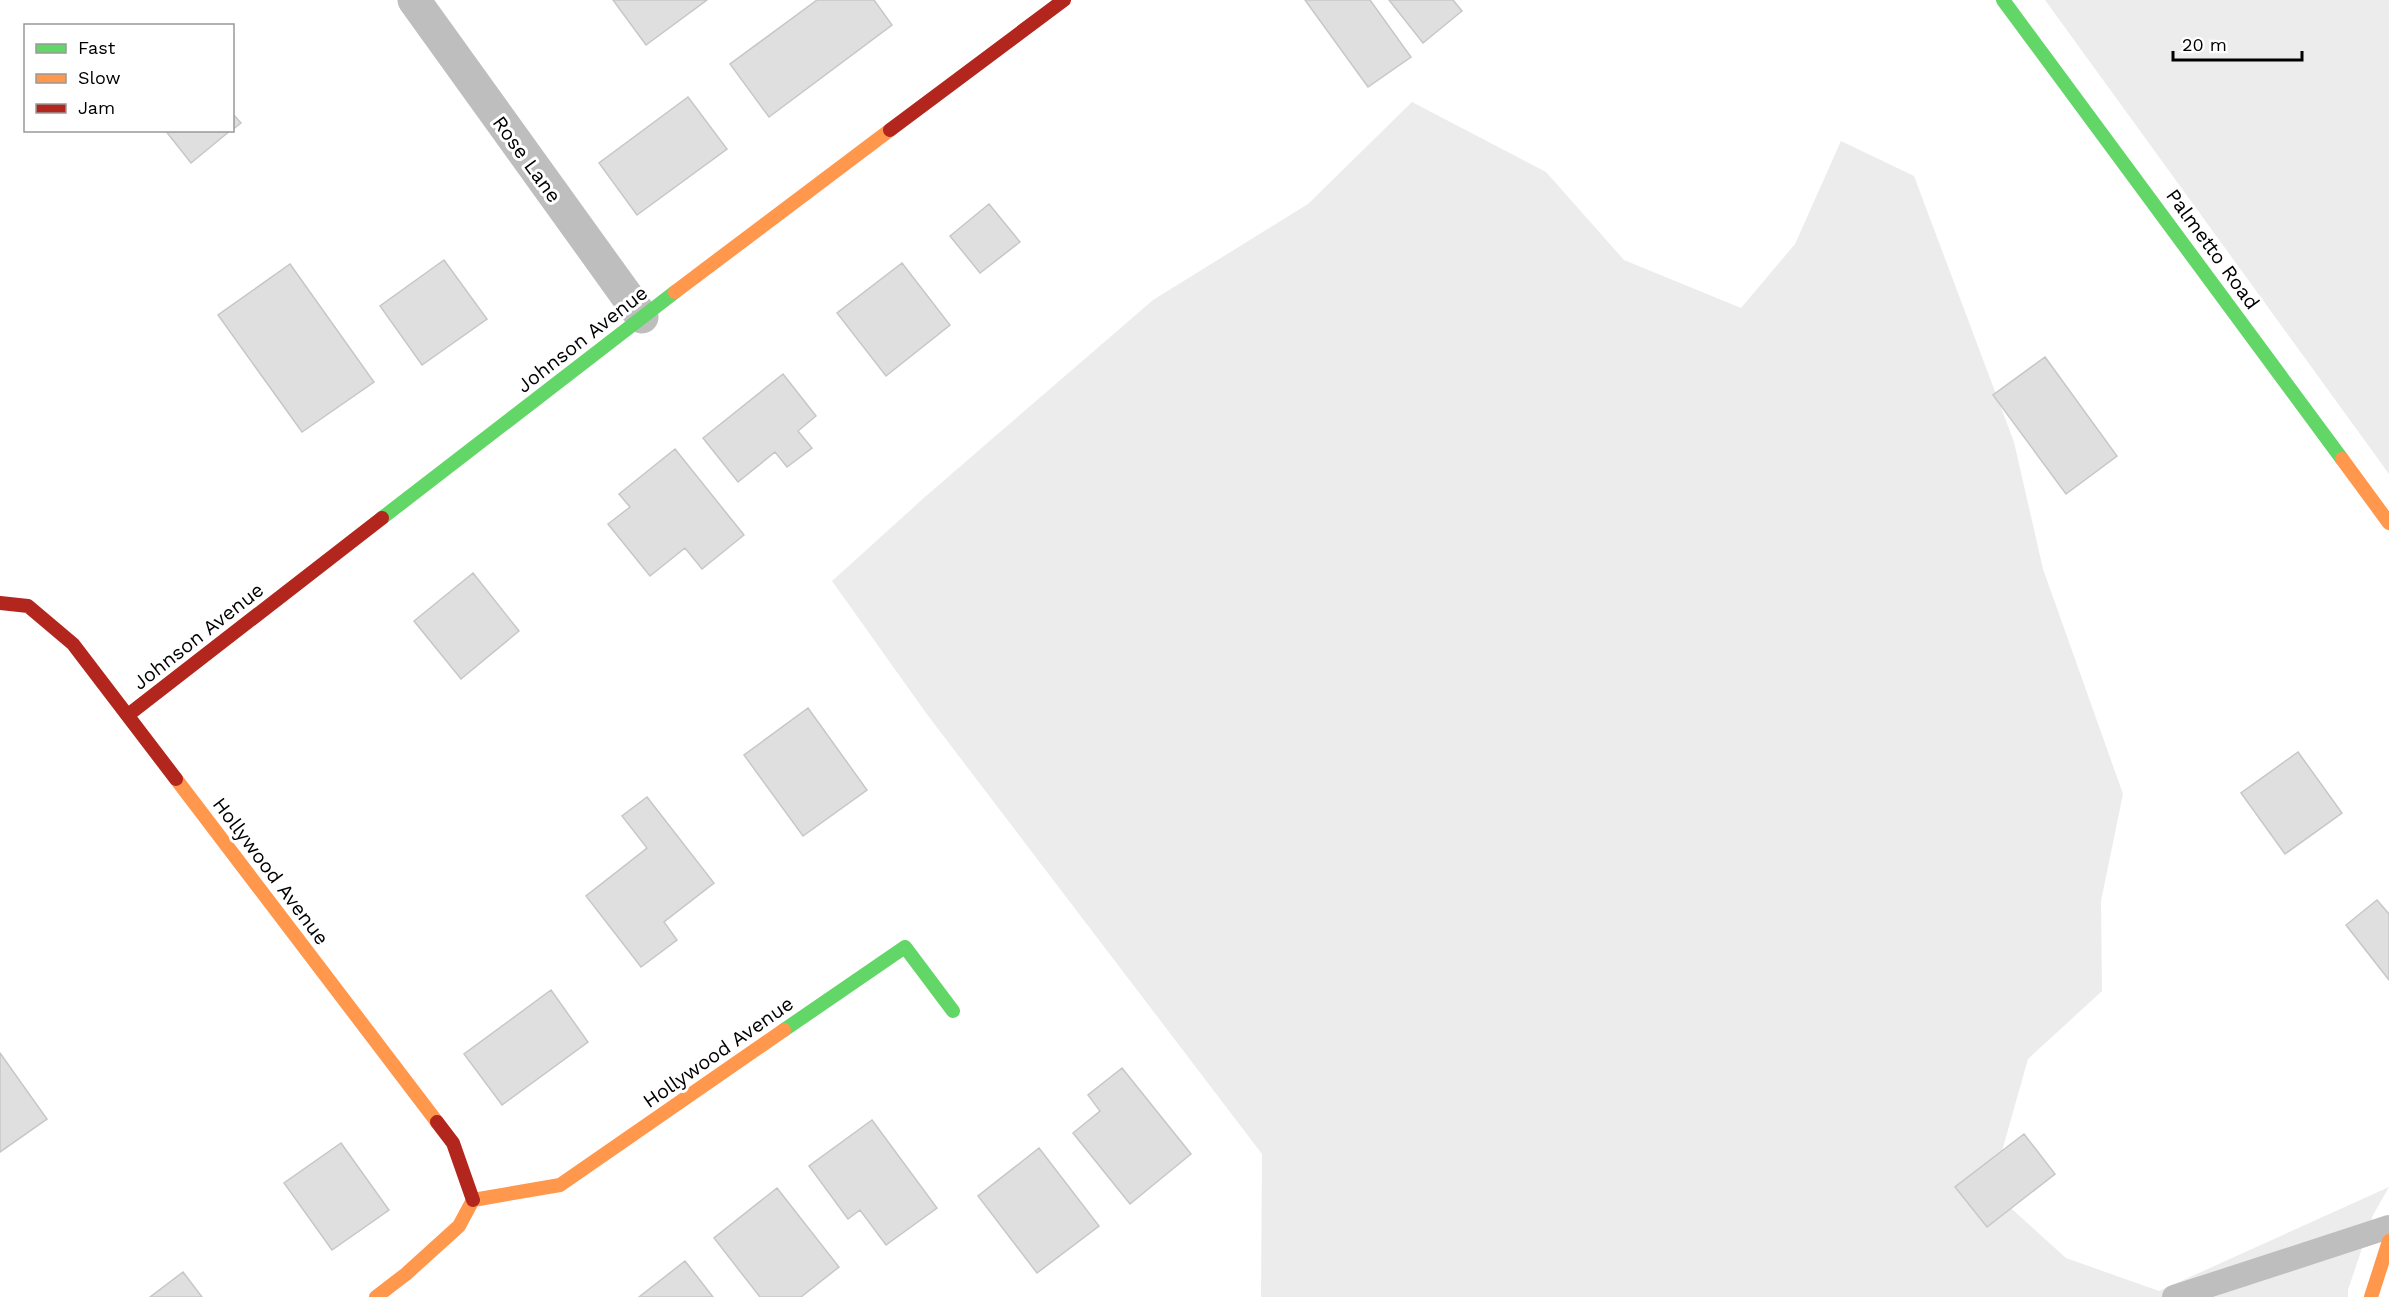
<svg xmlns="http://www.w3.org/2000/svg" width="2389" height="1297" viewBox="0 0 2389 1297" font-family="'Work Sans',sans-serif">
  <rect width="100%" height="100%" fill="#fff"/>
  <path fill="#ececec" d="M2045,0h344v474z
    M1412,102l134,70 78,88 117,48 54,-64 46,-103 73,35 100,266 29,127 80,225 -22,107 1,90 -74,68 -37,131 75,68 93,33 230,-104 -16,28 -25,75v7h-1087l1,-143 -336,-441 -94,-132 94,-85 227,-196 155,-96z"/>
  <path fill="#dfdfdf" stroke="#c7c7c7" stroke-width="1.5" d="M613,0h94l-61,45z
    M817,0h57l18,25 -123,92 -39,-53z
    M1305,0h65l41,57 -43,30z
    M1389,0h64l9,11 -39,32z
    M688,97l39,52 -90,66 -38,-52z
    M232,113l9,10 -9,7z
    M165,130h66l-40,33z
    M989,204l31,38 -40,31 -30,-37z
    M444,260l43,59 -65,46 -42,-59z
    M902,263l48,62 -64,51 -49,-63z
    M290,264l84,118 -72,50 -84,-117z
    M2045,357l72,99 -51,38 -73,-99z
    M783,374l33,42 -18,15 14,17 -25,19 -12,-15 -37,30 -35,-44z
    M675,449l69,86 -42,34 -17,-21 -35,28 -42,-52 22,-17 -11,-13z
    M473,573l46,58 -58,48 -47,-58z
    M808,708l59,82 -64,46 -59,-81z
    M2298,752l44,61 -57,41 -44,-61z
    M647,797l67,86 -50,39 13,18 -36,27 -55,-71 61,-48 -25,-32z
    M2377,900l12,14v66l-43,-55z
    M551,990l37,52 -86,63 -38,-51z
    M0,1053l47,66 -47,33z
    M1122,1068l69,86 -61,50 -57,-71 27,-22 -12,-16z
    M872,1120l65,88 -51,37 -26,-35 -12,9 -39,-53z
    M2024,1134l31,40 -68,53 -32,-40z
    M341,1143l48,67 -57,40 -48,-67z
    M1039,1148l60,78 -62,47 -59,-77z
    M777,1188l62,79 -38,30h-41l-46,-59z
    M685,1261l28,36h-74z
    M183,1272l19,25h-52z"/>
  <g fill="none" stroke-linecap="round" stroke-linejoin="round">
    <path stroke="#bebebe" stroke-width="24" d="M2174,1297l215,-70"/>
    <path stroke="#bebebe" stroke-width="33" d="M414,0l228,317"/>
    <path stroke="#63d668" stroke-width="14" d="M2003,0l339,459
      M382,518l293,-226
      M784,1030l121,-83 48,64"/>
    <path stroke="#ff974d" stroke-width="14" d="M675,292l215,-162
      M2342,459l47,64
      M176,779l261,343
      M376,1297l30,-23 53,-48 14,-26 87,-15 224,-155
      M2371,1297l18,-56"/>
    <path stroke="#b3261e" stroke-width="14" d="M890,130l174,-130
      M0,603l28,3 45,38 103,135
      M128,715l254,-197
      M437,1122l16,21 20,57"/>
  </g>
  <g text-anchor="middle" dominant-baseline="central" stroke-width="6" stroke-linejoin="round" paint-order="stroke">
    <g font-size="20" fill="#000" stroke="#fff">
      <text transform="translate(527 159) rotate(54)">Rose Lane</text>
      <text transform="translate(2213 249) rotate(54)">Palmetto Road</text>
      <text transform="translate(582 339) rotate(-38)">Johnson Avenue</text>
      <text transform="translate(198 636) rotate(-38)">Johnson Avenue</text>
      <text transform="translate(271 871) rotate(53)">Hollywood Avenue</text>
      <text transform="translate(718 1052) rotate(-35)">Hollywood Avenue</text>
    </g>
  </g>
  <rect x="24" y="24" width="210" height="108" fill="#ffffff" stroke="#999999" stroke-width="1.5"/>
  <rect x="36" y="44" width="30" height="9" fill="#63d668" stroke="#999999" stroke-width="1.5"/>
  <text x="78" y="54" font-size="18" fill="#000000">Fast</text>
  <rect x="36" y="74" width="30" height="9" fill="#ff974d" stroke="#999999" stroke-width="1.5"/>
  <text x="78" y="84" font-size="18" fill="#000000">Slow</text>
  <rect x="36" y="104" width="30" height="9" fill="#b3261e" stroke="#999999" stroke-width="1.5"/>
  <text x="78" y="114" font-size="18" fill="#000000">Jam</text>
  <path d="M2173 51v9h129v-9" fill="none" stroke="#000000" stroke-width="3"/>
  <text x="2182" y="51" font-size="18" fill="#000000" stroke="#ffffff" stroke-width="4.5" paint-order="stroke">20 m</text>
</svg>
